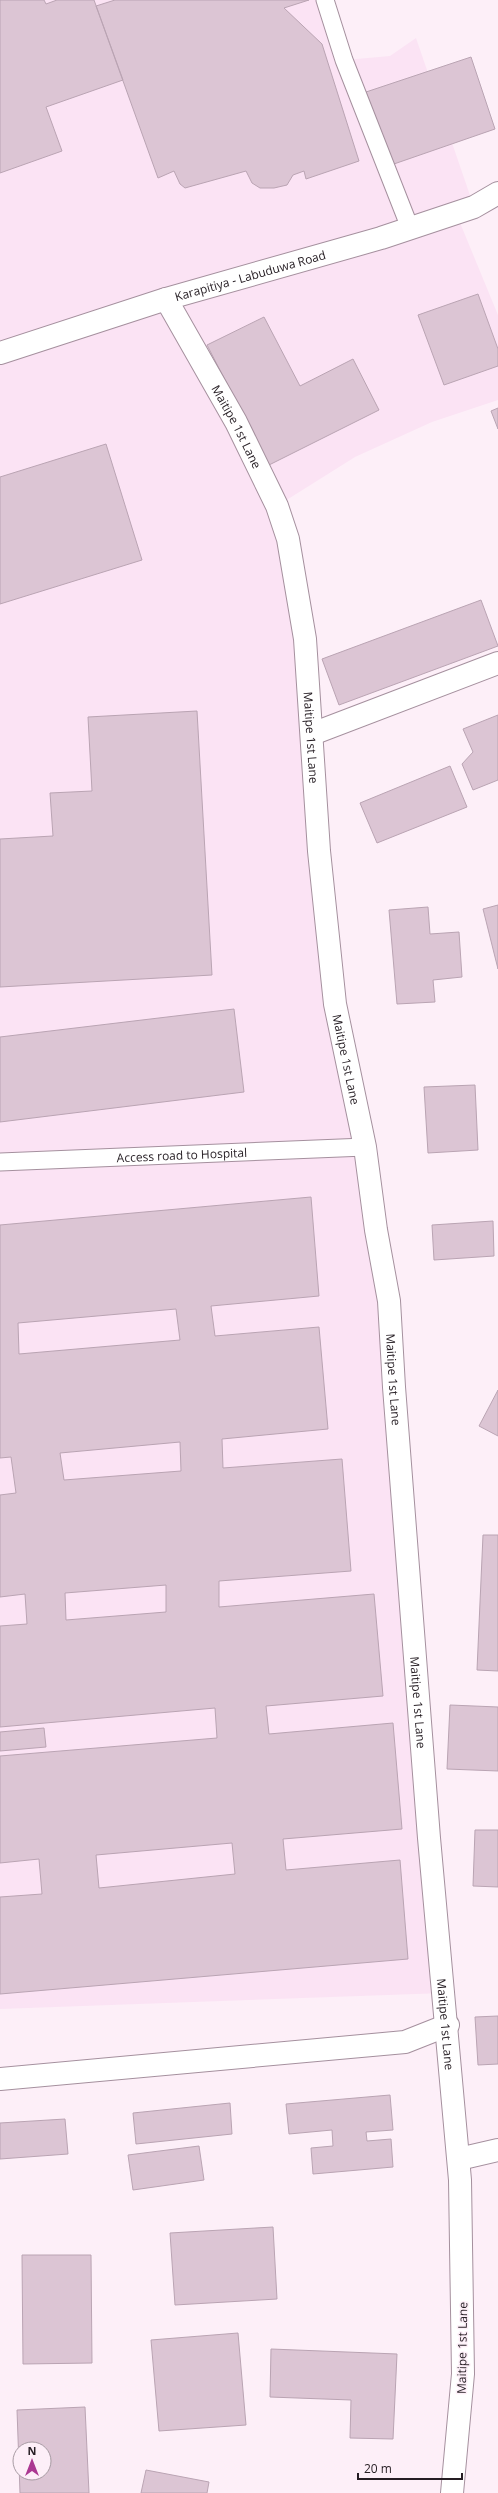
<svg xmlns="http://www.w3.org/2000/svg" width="498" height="2493" viewBox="0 0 498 2493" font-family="'Open Sans',sans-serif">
  <rect width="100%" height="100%" fill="#fdeff8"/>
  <path fill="#fbe3f4" d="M0,0h325l20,60 45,-4 26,-18 58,169 -18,6 42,102v85l-66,22 -77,35 -78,49 11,33 31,312 46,296 79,846 -444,16z"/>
  <path fill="#dcc5d4" stroke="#baa4b3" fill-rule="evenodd" d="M0,0h44l2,4 11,-4h37l29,80 -77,27 16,44 -62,22z
    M115,0h194l-25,8 38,36 37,117 -53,18 -2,-8 -11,4 -6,10 -13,3h-14l-8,-5 -6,-12 -61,17 -5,-4 -6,-13 -16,7 -62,-172z
    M471,57l24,72 -104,36 -25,-73z
    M478,294l20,55v17l-54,19 -26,-70z
    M264,317l36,69 53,-27 26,51 -110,55 -62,-120z
    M498,408v21l-7,-18z
    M106,444l36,116 -142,44v-127z
    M481,600l17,46 -159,59 -17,-46z
    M197,711l15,264 -212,12v-148l53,-3 -3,-43 42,-2 -4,-74z
    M498,715v65l-25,10 -11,-26 11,-12 -10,-23z
    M450,766l17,41 -90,36 -17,-40z
    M498,905v64l-15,-60z
    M428,907l2,27 29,-2 3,45 -29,3 2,22 -38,2 -8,-94z
    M234,1009l10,83 -244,30v-85z
    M475,1085l3,65 -50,3 -4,-66z
    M311,1197l8,99 -108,10 4,30 104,-9 9,102 -106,10 1,29 119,-9 9,112 -132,10v26l155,-13 9,102 -117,10 3,28 124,-11 9,106 -119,10 3,31 114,-10 8,99 -408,35v-97l42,-3 -3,-35 -39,4v-107l217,-18 -2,-30 -215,19v-101l27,-2 -2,-30 -25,3v-102l16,-2 -5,-36 -11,1v-233zM176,1309l4,31 -161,14 -1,-31zM180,1442l1,29 -117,9 -4,-27zM166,1585v27l-100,8 -1,-27zM232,1843l3,31 -136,14 -3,-33z
    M493,1221l1,35 -60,4 -2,-35z
    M498,1390v46l-19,-10z
    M483,1535h15v136l-21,-1z
    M450,1705l48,2v64l-51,-2z
    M44,1728l2,19 -46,4v-19z
    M475,1830h23v57l-25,-1z
    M498,2016v48l-20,1 -3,-48z
    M390,2095l3,35 -27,2 1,9 24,-2 2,28 -80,7 -2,-26 22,-2 -1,-16 -43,4 -3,-30z
    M230,2103l2,31 -96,10 -3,-31z
    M65,2119l3,35 -68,5v-36z
    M199,2146l5,34 -71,10 -5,-35z
    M273,2227l4,72 -102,6 -5,-72z
    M22,2255h69l1,108 -69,1z
    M238,2333l8,92 -87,6 -8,-91z
    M271,2349l126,5 -4,85 -43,-1 1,-38 -81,-3z
    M85,2407l4,86h-69l-3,-83zM20,2449h24v24h-24z
    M146,2470l63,12 -2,11h-66z"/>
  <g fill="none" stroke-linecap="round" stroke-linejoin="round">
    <defs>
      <g id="lane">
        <path d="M325,0l19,60 66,168"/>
        <path id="s1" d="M0,1162l365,-15"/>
      </g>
      <path id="street" d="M312,734l186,-71
        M0,2079l405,-37 43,-17
        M459,2159l39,-9"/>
      <g id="secondary">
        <path id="s2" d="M166,299l70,123 41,84 11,33 17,100 14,212 16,153 30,143 11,83 13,71 5,86 35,451 31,342 3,194 -11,119"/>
        <path id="s3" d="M0,353l166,-54 215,-61 93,-31 24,-14"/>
      </g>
    </defs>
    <use href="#lane" stroke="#a5909e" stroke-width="19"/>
    <use href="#street" stroke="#a5909e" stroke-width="24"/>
    <use href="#secondary" stroke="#a5909e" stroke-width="24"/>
    <use href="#lane" stroke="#fff" stroke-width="17"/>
    <use href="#street" stroke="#fff" stroke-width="22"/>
    <use href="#secondary" stroke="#fff" stroke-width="22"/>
  </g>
  <g text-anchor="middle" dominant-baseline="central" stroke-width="3" stroke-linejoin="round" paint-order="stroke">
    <g font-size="12" fill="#251d23" stroke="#fdeff8">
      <text stroke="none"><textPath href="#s3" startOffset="262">Karapitiya - Labuduwa Road</textPath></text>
      <text stroke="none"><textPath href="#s2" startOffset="146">Maitipe 1st Lane</textPath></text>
      <text stroke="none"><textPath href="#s2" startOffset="470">Maitipe 1st Lane</textPath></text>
      <text stroke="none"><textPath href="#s2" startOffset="794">Maitipe 1st Lane</textPath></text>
      <text stroke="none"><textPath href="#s1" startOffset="182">Access road to Hospital</textPath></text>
      <text stroke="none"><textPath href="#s2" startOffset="1118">Maitipe 1st Lane</textPath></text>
      <text stroke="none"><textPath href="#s2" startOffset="1442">Maitipe 1st Lane</textPath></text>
      <text stroke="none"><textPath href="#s2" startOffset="1765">Maitipe 1st Lane</textPath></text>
      <text transform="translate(462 2348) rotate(-89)">Maitipe 1st Lane</text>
    </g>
  </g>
  <g transform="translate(32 2461)"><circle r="19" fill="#fdeff8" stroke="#a79ba3"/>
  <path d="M0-3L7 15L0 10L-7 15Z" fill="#ab3892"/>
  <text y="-6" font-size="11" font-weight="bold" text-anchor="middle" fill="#251d23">N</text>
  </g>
  <path d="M358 2473v6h104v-6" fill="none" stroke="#251d23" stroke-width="2"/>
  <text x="364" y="2473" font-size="12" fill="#251d23" stroke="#fdeff8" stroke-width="3" paint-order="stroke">20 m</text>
</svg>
